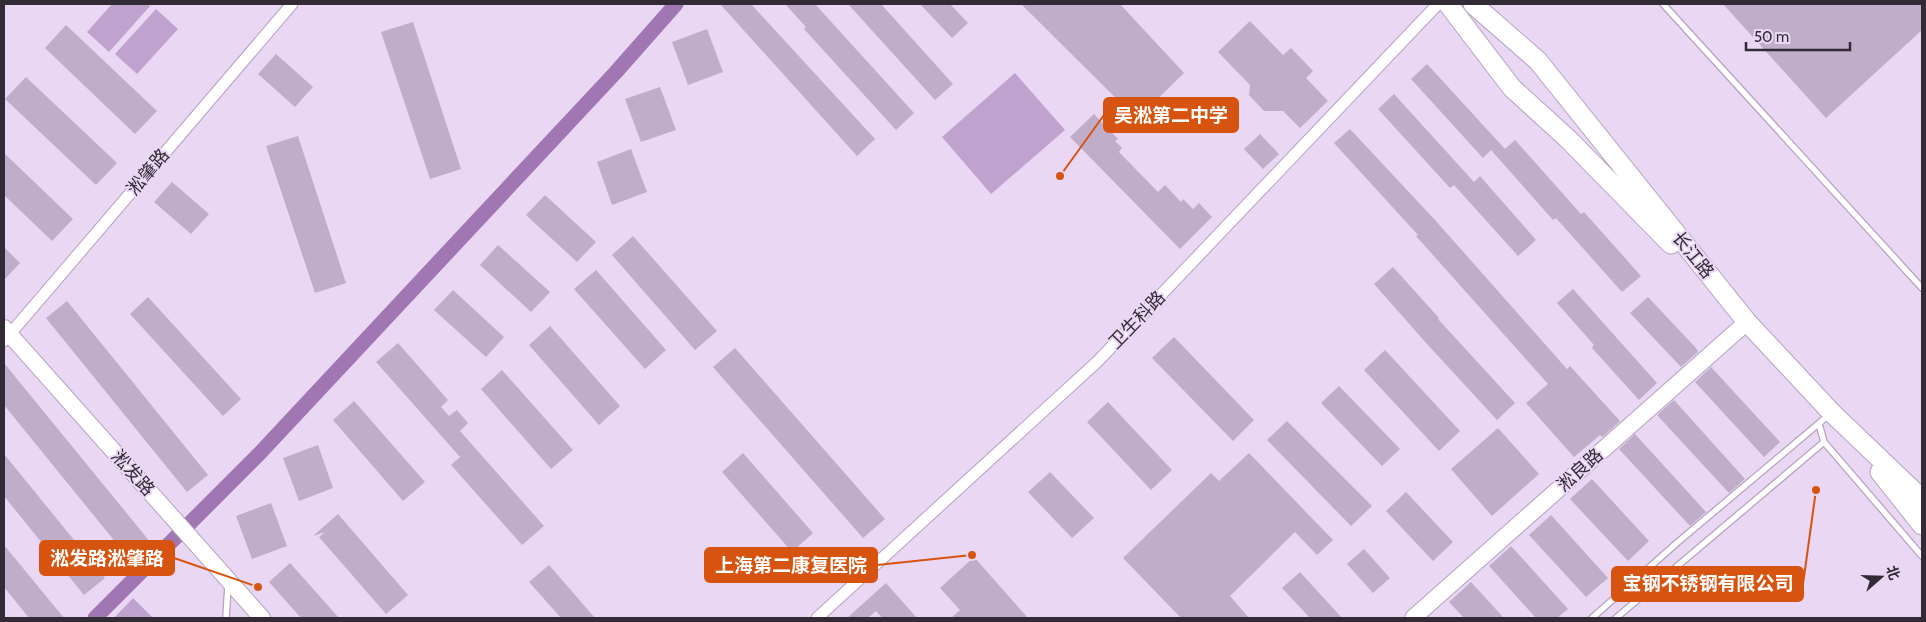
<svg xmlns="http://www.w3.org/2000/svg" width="1926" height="622" viewBox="0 0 1926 622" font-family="Cabin,'Noto Sans SC',sans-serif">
  <rect width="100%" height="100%" fill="#ead7f4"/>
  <path fill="#c0a2cf" d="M112,4h35l3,2 -41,46 -22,-20z
    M156,9l22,20 -41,45 -22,-20z
    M1015,73l50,57 -74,64 -49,-57z
    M133,598l20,20h-39z"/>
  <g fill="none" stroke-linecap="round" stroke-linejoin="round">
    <path stroke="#a077b3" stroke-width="15" d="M95,618l165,-165 356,-381 60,-68"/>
  </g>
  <path fill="#c0adc9" d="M720,4h31l124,135 -18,17z
    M785,4h30l99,109 -18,17 -92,-101 2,-2z
    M848,4h33l72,80 -18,16z
    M920,4h30l18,19 -16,15z
    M1021,4h99l64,69 -47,46z
    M1723,4h199v26l-96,88z
    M1250,21l33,34 8,-7 22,23 -7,7 22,23 -28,27 -17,-17h-19l-15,-16 1,-10 -32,-33z
    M413,22l48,147 -31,10 -49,-147z
    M66,25l91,86 -22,23 -90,-86z
    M707,29l16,43 -35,13 -16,-43z
    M276,54l37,33 -18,20 -37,-33z
    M1427,64l78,85 10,-9 66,74 3,-2 57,64 -19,16 -66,-74 -3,2 -62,-70 -8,8 -72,-79z
    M26,77l91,86 -21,22 -91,-86z
    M660,87l16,43 -35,12 -16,-43z
    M1394,94l80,88 6,-6 56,64 -18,16 -64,-71 -4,3 -72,-79z
    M1094,114l24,25 -3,2 7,7 -3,4 39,40 7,-7 16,17 2,-3 10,10 6,-6 13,14 -32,32 -110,-112z
    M1350,129l85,91 132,149 3,-3 50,55 -14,13 -4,3 -2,-2 -26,22 -48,-54 22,-19 -132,-148 2,-1 -84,-92z
    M1260,134l19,20 -16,15 -19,-20z
    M298,136l48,147 -31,10 -49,-147z
    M631,149l16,43 -35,13 -15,-43z
    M4,153l69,66 -21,22 -48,-46z
    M172,182l37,32 -18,20 -37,-32z
    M545,195l51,47 -19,20 -51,-47z
    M633,236l84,95 -22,19 -83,-95z
    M498,245l52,47 -19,20 -51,-47z
    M4,247l16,16 -16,17z
    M1393,267l46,51 -1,1 77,84 -18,17 -70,-76 -53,-60z
    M596,270l70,80 -21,19 -71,-80z
    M1573,289l84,94 -18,17 -47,-52 2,-3 -37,-42z
    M453,290l51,47 -18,20 -52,-47z
    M148,297l93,102 -18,17 -93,-102z
    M1648,297l48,51 2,4 -17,15 -51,-54z
    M67,301l141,174 -21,17 -141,-174z
    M550,326l70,80 -21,19 -70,-80z
    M1174,337l80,83 -21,21 -81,-83z
    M398,343l50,57 -7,7 8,9 8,-6 11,13 -8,8 84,95 -22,19 -71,-80 9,-8 -84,-95z
    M735,348l150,171 -22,19 -150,-171z
    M1385,350l75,81 -21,20 -75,-81z
    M4,363l147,180 -21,17 -126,-155z
    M1711,367l69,75 -16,15 -69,-75z
    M502,370l71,80 -22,19 -70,-80z
    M1339,386l61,63 -18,17 -61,-63z
    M1674,400l71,79 -16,14 -72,-78z
    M354,401l71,81 -22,19 -70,-81z
    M1108,402l64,68 -21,20 -64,-68z
    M1287,421l85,85 -21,20 -84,-86z
    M1498,428l41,46 -47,42 -41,-47z
    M1635,434l71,78 -16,14 -71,-77z
    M318,445l15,43 -34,13 -16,-43z
    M743,453l70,80 -21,19 -70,-80z
    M1249,453l84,87 -16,15 -22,-23 -65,64 19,22h-68l-58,-60 88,-85 8,8z
    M4,454l101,124 -21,17 -80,-99z
    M1050,472l44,46 -22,20 -44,-46z
    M1592,479l57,62 -21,20 -58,-62z
    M1406,492l47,50 -20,19 -47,-50z
    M271,503l16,43 -35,13 -16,-43z
    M338,514l70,81 -22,19 -67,-77 6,-5 -12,4z
    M1551,515l57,63 -22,19 -57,-62z
    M4,545l60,73h-35l-25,-31z
    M1511,546l57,63 -11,9h-21l-47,-52z
    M1364,549l26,29 -17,15 -26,-29z
    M974,557l54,61h-77l9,-8 -20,-22z
    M290,563l49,55h-38l-32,-36z
    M549,565l46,53h-34l-32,-36z
    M1300,572l42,46h-32l-28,-30z
    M1471,582l33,36h-40l-15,-16z
    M886,583l31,35h-35l-6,-7 -8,7h-21z"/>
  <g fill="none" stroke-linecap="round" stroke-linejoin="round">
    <defs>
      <path id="lane" d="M1663,4l259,284
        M1824,442l98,114
        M226,618l2,-33
        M1592,618l86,-76 152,-128
        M1616,618l208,-176 -5,-18"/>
      <path id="street" d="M4,341l288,-337
        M817,618l281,-257 340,-357"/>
      <path id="secondary" d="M4,328l258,290
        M1413,618l334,-296"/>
      <path id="primary" d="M1448,4l64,84 56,51 103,105
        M1473,4l65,57 209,261 85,91 90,86
        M1880,472l42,53"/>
    </defs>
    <use href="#lane" stroke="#b5a3be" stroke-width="8"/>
    <use href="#street" stroke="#b5a3be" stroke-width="13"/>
    <use href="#secondary" stroke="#b5a3be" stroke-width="18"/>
    <use href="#primary" stroke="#b5a3be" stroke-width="21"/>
    <use href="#lane" stroke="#fff" stroke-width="5.5"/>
    <use href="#street" stroke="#fff" stroke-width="11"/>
    <use href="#secondary" stroke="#fff" stroke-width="16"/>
    <use href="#primary" stroke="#fff" stroke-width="19"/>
  </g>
  <g text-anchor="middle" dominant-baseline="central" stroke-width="4" stroke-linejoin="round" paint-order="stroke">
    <g font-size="18" fill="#322b36" stroke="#ead7f4">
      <text transform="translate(148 172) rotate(-50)">淞肇路</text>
      <text transform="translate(1693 255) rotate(51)">长江路</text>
      <text transform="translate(1137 320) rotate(-46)">卫生科路</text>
      <text transform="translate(1580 470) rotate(-42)">淞良路</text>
      <text transform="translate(133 473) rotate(48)">淞发路</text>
    </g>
  </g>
  <path fill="none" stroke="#d65410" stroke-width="2" d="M1060 176L1104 115M258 587L174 558M972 555L877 565M1816 490L1803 584"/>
  <g fill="#d65410" stroke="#ead7f4" stroke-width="2">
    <circle cx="1060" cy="176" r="5"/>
    <circle cx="258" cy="587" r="5"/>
    <circle cx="972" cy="555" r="5"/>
    <circle cx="1816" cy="490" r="5"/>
  </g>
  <g fill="#d65410" stroke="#d65410" stroke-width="2">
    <rect x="1104" y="98" width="134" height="34" rx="5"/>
    <rect x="40" y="541" width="134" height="34" rx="5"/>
    <rect x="705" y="548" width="172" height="34" rx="5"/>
    <rect x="1612" y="567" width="191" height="34" rx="5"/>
  </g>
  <g font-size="19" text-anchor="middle" font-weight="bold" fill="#fff">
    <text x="1171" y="122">吴淞第二中学</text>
    <text x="107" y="565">淞发路淞肇路</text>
    <text x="791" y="572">上海第二康复医院</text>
    <text x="1708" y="590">宝钢不锈钢有限公司</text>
  </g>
  <rect width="1926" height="622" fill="none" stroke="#322b36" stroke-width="10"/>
  <g transform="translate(1881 577) rotate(70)" stroke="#ead7f4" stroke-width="4" paint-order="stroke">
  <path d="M0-4L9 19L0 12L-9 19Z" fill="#322b36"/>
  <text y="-8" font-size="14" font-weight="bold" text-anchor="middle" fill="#322b36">北</text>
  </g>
  <path d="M1746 42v8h104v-8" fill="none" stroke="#322b36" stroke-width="2.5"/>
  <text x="1754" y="42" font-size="15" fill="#322b36" stroke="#ead7f4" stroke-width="4" paint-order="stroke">50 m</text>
</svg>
